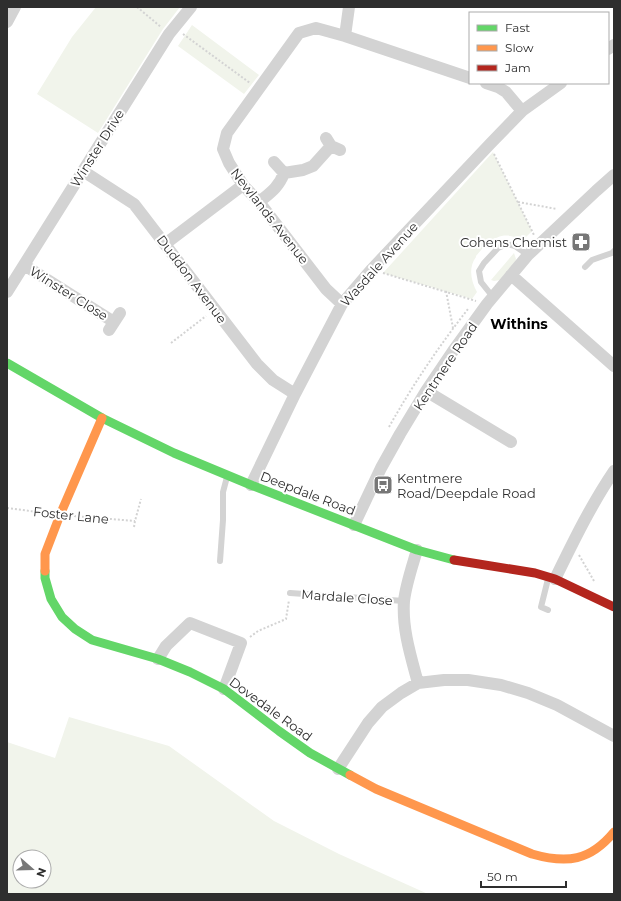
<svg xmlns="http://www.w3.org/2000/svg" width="621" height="901" viewBox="0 0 621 901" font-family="Montserrat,sans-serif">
  <rect width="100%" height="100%" fill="#fff"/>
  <path fill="#f1f4eb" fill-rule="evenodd" d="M96,7h84l-17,22 -65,104 -61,-39 35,-57z
    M192,25l67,50 -15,19 -66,-48z
    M493,152l39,79 -9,9c-14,-6 -23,-7 -35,4l-1,-1 -11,13v1c-8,11 -5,24 1,35l-5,7 -89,-26z
    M514,253l2,6 -1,3 -15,18 -6,1 -3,-1z
    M69,717l100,29 105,75 65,33 89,40h-421v-152l48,16zM20,857h24v24h-24z"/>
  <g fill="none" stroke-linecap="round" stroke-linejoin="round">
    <path stroke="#d3d3d3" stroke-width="2" stroke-dasharray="2 2" stroke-linecap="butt" d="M137,7l24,20
      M183,34l67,49
      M494,154l40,81
      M518,202l39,7
      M383,273l93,28
      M446,291l7,37
      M171,343l35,-27
      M389,427c23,-41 50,-81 79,-118
      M7,508l38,5
      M74,516l61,5
      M134,527l1,-6 6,-22
      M579,555l15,26
      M250,637l8,-6 28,-12 3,-19"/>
    <path stroke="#d3d3d3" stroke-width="6" d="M585,267l7,-7 20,-7 2,-2
      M493,297l-12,-15 -2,-11 5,-8 14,-15 9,-4 8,2 13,9
      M220,561l3,-41v-28l4,-15
      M548,579l-7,28 7,3
      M290,593l114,8"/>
    <path stroke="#d3d3d3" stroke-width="12" d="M7,22l8,-15
      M345,36l4,-29
      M608,49l6,-4
      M486,83l12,4 8,5 16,19
      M326,138l5,8 9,4
      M274,162l10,11
      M83,171l51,33 123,160 16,16 22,14
      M259,202c11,-9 20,-15 25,-29l19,-3 10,-4 18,-20
      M165,244l78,-59
      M24,265l90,57
      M511,275l103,91
      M7,292l162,-258 22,-27
      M342,304l-16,-15 -67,-87 -16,-17 -14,-22 -6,-14 4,-16 72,-100 17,-5 29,8 125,42
      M109,330l11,-17
      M426,391l85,51
      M251,485l44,-91 47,-90 30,-35 118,-125 32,-33 39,-28
      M354,525l27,-57 19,-34 26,-43 27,-40 34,-47 41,-49 68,-64 18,-16
      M417,550c-5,17 -11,34 -13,51 -2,28 7,56 14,82
      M555,579c18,-37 36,-74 59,-108
      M158,659l8,-13 24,-23 51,20 -17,46
      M338,769l30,-46 14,-16 19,-14 17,-10 26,-3h24l33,5 27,8 29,12 57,31"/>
    <path stroke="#63d668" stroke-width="9" d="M7,363l95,55 72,35 77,32 166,65 37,10
      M45,571v7l6,21 11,18 13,12 17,11 66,19 32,13 34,17 55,42 31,22 40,22"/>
    <path stroke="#ff974d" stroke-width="9" d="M45,571v-17l15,-39 42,-97
      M350,775l26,14 156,65c35,10 58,7 82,-22"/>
    <path stroke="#b3261e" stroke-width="9" d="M454,560l81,13 20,6 59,28"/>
  </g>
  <defs>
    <symbol id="pharmacy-square" viewBox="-11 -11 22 22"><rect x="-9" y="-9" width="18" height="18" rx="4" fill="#777" stroke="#fff"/><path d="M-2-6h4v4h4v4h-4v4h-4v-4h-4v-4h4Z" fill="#fff"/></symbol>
    <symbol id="bus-square" viewBox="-11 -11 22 22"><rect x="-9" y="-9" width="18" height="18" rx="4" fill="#777" stroke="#fff"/><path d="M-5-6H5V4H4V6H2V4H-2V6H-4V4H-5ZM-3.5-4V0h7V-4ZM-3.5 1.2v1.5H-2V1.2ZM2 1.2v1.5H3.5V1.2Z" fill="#fff"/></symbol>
  </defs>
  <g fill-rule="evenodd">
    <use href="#pharmacy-square" x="570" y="231" width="22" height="22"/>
    <use href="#bus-square" x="372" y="474" width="22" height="22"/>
  </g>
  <g text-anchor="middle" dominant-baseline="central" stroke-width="4" stroke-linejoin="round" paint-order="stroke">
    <g font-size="13" fill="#2e2e2e" stroke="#fff">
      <text transform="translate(97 148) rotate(-58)">Winster Drive</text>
      <text transform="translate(270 216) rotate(52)">Newlands Avenue</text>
      <text transform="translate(379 264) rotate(-48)">Wasdale Avenue</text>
      <text transform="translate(192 279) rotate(53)">Duddon Avenue</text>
      <text transform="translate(69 293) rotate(32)">Winster Close</text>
      <text transform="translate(445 366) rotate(-56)">Kentmere Road</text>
      <text transform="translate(308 493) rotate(21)">Deepdale Road</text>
      <text transform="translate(71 515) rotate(6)">Foster Lane</text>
      <text transform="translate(347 597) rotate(4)">Mardale Close</text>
      <text transform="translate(271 709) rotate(36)">Dovedale Road</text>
    </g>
    <g font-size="13" fill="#2e2e2e" stroke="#fff" text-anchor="end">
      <text x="567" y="242">Cohens Chemist</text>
      <text x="397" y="478" text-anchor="start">Kentmere<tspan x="397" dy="15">Road/Deepdale Road</tspan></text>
    </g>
    <g font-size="14" font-weight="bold" fill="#000" stroke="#fff">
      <text x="519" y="324">Withins</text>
    </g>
  </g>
  <rect width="621" height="901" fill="none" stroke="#2e2e2e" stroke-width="16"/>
  <rect x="469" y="12" width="140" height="72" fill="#ffffff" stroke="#ababab"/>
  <rect x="477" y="25" width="20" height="6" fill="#63d668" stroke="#ababab"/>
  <text x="505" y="32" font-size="12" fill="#2e2e2e">Fast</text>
  <rect x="477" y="45" width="20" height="6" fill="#ff974d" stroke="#ababab"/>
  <text x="505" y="52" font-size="12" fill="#2e2e2e">Slow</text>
  <rect x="477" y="65" width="20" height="6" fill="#b3261e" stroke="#ababab"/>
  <text x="505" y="72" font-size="12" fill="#2e2e2e">Jam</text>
  <g transform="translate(32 869) rotate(110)"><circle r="19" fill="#ffffff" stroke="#ababab"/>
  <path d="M0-3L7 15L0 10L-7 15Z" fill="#777777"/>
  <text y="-6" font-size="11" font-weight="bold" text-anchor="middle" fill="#2e2e2e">N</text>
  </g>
  <path d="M481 881v6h85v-6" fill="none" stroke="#2e2e2e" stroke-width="2"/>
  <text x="487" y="881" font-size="12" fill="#2e2e2e" stroke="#ffffff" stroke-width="3" paint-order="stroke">50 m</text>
</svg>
